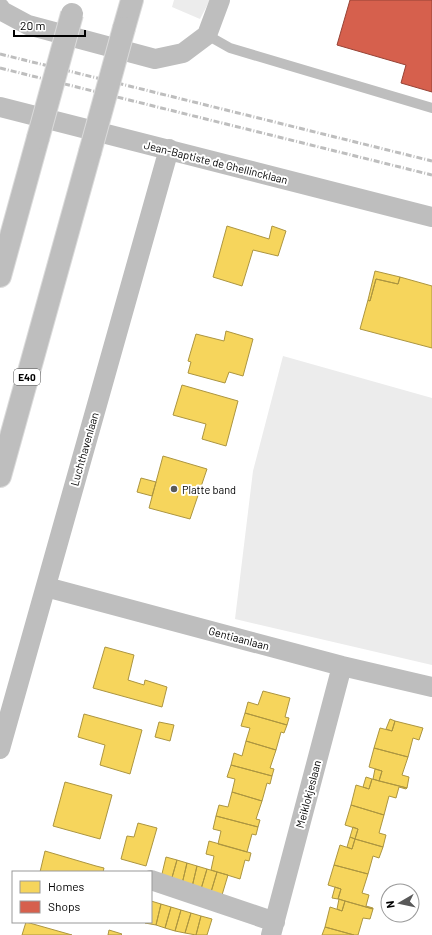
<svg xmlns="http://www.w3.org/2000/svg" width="432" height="935" viewBox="0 0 432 935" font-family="Barlow,sans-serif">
  <rect width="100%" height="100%" fill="#fff"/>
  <path fill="#ececec" d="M174,0h36l-10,19 -28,-12z
    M283,356l149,42v267l-197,-46 18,-148z"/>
  <path fill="#f6d55c" stroke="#ac9540" d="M227,226l42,13 3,-13 14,5 -8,25 -25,-6 -11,36 -29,-9z
    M375,271l25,6 -2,7 -22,-5 -6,22 -2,-1z
    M400,277l32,9v62l-72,-19 8,-29 2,1 6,-22 22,5z
    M226,331l27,8 -10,37 -14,-4 -4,11 -37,-10 3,-11 -3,-1 8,-27 28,7z
    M182,385l56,16 -12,45 -24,-7 4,-15 -33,-9z
    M163,456l44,13 -17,50 -41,-11z
    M141,478l15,4 -4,14 -15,-4z
    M105,647l29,8 -6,25 16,5 1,-5 22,7 -5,20 -69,-19z
    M263,691l27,7 -5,19 4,1 -2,7 -42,-12 3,-11 10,3z
    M245,713l42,12 -3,8 -3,-1 -5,18 -30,-9 4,-13 -9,-2z
    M84,714l58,16 -12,44 -30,-9 5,-20 -27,-8z
    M390,719l5,2 -3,10 -6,-2z
    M395,721l28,7 -4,12 -6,-2 -5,19 -34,-9 6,-20 12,3z
    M159,722l15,3 -4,16 -15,-4z
    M246,741l30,9 -6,18 4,1 -2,7 -41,-11 3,-12 8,3z
    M374,748l34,9 -6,18 7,2 -2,11 -28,-7 3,-10 -13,-4z
    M231,765l41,11 -2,8 -3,-1 -5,18 -30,-9 3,-13 -8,-2z
    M375,769l7,2 -3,10 -6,-2z
    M366,777l6,2 -3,10 -6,-2z
    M372,779l35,9 -1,1 -7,-2 -3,11 -7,-2 -5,19 -33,-10 5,-20 13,4z
    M65,782l47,13 -12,44 -47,-13z
    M232,792l30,9 -6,18 4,1 -2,7 -42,-11 3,-11 9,2z
    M351,805l33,10 -5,18 7,2 -3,12 -28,-8 3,-10 -13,-4z
    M216,816l42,11 -2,8 -4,-1 -5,18 -29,-8 3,-13 -8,-2z
    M138,823l19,5 -11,38 -25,-7 6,-23 7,1z
    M353,827l5,2 -3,10 -5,-2z
    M350,837l5,2 -3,10 -5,-2z
    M355,839l28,8 -4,11 -6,-2 -5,18 -34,-9 6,-20 12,4z
    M209,841l42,12 -2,8 -4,-1 -5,19 -29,-9 3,-14 -8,-2z
    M45,851l51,15 8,2 -1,4h-63z
    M166,857l11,3 -6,21 -10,-3z
    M177,860l10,3 -5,21 -11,-3z
    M187,863l10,3 -5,21 -10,-3z
    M334,865l34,9 -6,19 7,2 -3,11 7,2v1l-35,-10 3,-10 -13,-4z
    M197,866l10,3 -6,20 -9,-2z
    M207,869l10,3 -6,20 -10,-3z
    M217,872l11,3 -6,20 -11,-3z
    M335,887l6,2 -3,10 -6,-1z
    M339,899l6,2 -3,10 -5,-2z
    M151,901l10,3 -5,21 -11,-2 6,-1z
    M345,901l28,8 -3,10 -7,-1 -5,17h-4l-29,-8 5,-20 12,4z
    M161,904l10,3 -6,21 -9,-3z
    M171,907l10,3 -6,21 -10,-3z
    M181,910l10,3 -6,20 -10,-2z
    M191,913l10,3 -5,19 -11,-2z
    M201,916l11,3 -5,16h-11z
    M26,922l46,13h-50z
    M325,927l29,8h-32z
    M109,930l13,4 -1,1h-13z"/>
  <path fill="#d6604d" stroke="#964336" d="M350,0h82v92l-31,-9 5,-18 -69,-20z"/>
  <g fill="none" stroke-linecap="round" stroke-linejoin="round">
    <defs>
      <path id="motorway" d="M124,28l8,-28
        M0,276l38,-138
        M0,476l90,-324"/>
    </defs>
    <use href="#motorway" stroke="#dbdbdb" stroke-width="24"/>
    <path stroke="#bebebe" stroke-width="10" d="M207,35l23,13 202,60"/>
    <path stroke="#bebebe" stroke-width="20" d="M0,8l2,3 26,14 127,34 28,-6 24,-18 13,-35
      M0,107l432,110
      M46,587l296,79 90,21
      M0,749l169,-600
      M151,880l124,42
      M271,935l71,-269"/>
    <use href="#motorway" stroke="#bebebe" stroke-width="22"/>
    <path stroke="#bebebe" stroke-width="3" stroke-dasharray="6 2 1 2" stroke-linecap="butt" d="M0,54l432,107
      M0,68l432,107"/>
    <defs>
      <path id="motorway-bridge" d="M38,138l34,-124
        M90,152l34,-124"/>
    </defs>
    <use href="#motorway-bridge" stroke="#dbdbdb" stroke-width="24" stroke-linecap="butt"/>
    <use href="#motorway-bridge" stroke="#bebebe" stroke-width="22"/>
  </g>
  <circle fill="#595959" stroke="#fff" stroke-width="1.5" cx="174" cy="489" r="4"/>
  <g text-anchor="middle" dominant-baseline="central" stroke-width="4" stroke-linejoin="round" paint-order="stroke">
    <rect fill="#fff" stroke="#4c4c4c" stroke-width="1" x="14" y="369" width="26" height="16" rx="3"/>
    <g font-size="10" font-weight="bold" fill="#000">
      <text x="27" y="377">E40</text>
    </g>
    <g font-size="11" fill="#000" stroke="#fff">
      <text transform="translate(216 162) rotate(14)">Jean-Baptiste de Ghellincklaan</text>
      <text transform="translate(84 449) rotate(-74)">Luchthavenlaan</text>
      <text transform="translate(239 638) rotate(15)">Gentiaanlaan</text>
      <text transform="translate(308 794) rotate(-75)">Meiklokjeslaan</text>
    </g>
    <g font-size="11" fill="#000" stroke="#fff" text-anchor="start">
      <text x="182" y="489">Platte band</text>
    </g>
  </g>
  <rect x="12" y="871" width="140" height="52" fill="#ffffff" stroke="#999999"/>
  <rect x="20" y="881" width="20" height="12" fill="#f6d55c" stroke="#999999"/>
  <text x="48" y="891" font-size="12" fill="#000000">Homes</text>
  <rect x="20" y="901" width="20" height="12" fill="#d6604d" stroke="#999999"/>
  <text x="48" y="911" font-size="12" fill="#000000">Shops</text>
  <g transform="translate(400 903) rotate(261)"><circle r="19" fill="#ffffff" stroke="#999999"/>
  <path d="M0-3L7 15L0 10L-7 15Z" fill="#595959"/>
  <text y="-6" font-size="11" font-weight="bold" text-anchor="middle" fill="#000000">N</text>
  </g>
  <path d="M14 30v6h71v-6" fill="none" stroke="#000000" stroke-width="2"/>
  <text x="20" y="30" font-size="12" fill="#000000" stroke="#ffffff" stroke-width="3" paint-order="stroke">20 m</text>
</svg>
